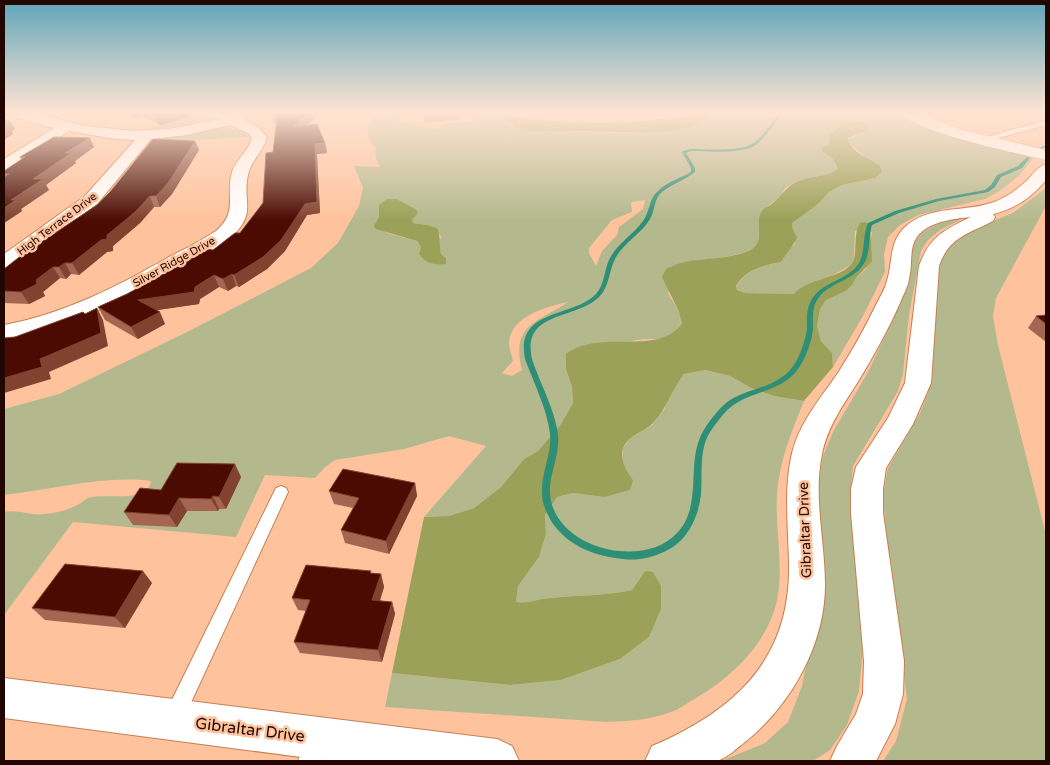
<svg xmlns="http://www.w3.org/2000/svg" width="1050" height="765" viewBox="0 0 1050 765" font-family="'Varela Round',sans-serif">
  <rect width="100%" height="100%" fill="#fec29d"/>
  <path fill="#b4b98d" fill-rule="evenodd" d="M203,113l14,6 -28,7 -42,4 7,-4z
    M384,113l15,2 -1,6 38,8 11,-6 27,-2 -1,-8 35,2v6l4,5 17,5 105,2 48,-5 28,-12 -2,-3h186l50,22 89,23c-12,18 -29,32 -48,41l-67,16 -18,10 -12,12 -4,17 1,18 -22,44 -30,51 -1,-14 -11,-12 -4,-15 3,-17 6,-9 20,-9 6,-6 4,-7 10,-9 6,-37 -17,-1 -1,29 -3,5 -25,14 -17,5 -15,10 -49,-1 -8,-3 -1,-3c10,-18 26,-21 45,-25l7,-12 7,-6 -3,-21 25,-19 12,-12 13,-7 33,-7 -11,-22 -16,-14v-3l14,-6 -19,-8 -13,10v9l-7,8 10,7 5,10c-14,10 -35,7 -50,17 -4,2 -5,6 -7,9 -6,8 -19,12 -21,22 -3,10 3,24 -8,32 -12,8 -55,11 -72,14l-12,30 11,19 3,13c-17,20 -28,11 -50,16 -18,4 -47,20 -66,28l6,18 1,16 -12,21 -23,27 -14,8 -23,28 -27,21 -25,8 -25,1 62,-71 -37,-10 -45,13 -69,11 -11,8 -9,10 -50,-3 -29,62 -163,-15 -69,93v-103c15,-3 27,4 41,2 10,-1 21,-3 30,-8 5,-2 9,-6 13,-8 16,-6 60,7 63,-17 -46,-6 -101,9 -147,14v-86l55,-15 128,-62 124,-64 27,-25 21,-37 4,-18 -9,-22 26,1 -4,-8 -1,-12c-13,-10 -9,-34 9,-34zM397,199l20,11 1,3 -6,7 1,3 14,2 14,11 -2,8 2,10 5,4 -25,-11 -4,-6 -30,-8 -11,-11zM645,200l-2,9 -24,18 -2,8 -15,16 -6,15 -7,-13v-5l23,-28 20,-8 -1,-8 1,-2zM568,302c-29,20 -58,22 -46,68l-10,6 -10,-3 11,-12c-1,-5 -4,-13 -4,-19 3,-27 38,-35 59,-40z
    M225,127l18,5 6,5 -100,5 5,-3 34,-4z
    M1046,188v18l-50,92 -3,18 5,29 48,190v226h-163l13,-20 11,-42 -19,-141 -5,-63 5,-27 31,-53 9,-22 3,-22 5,-89 5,-22 6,-13 21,-16 45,-18z
    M958,216l8,1 -26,13 -12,10 -7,11 -12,64 -6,59 -5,17 -45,75 -3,31 13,150 -4,44 -12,34 -17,25 -17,11h-92l44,-18 23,-21 14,-36 9,-46 9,-28 5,-30 -8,-59v-37l6,-30 10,-24 35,-60 29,-61 12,-33 1,-27 4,-8 8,-10 16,-10z
    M705,370l25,6 21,12 23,8 30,5c-12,30 -25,60 -27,94 -2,35 7,71 0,106 -11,45 -47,78 -86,100 -7,4 -13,9 -20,11 -21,8 -42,9 -64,10l-222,-15 7,-34 118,12 51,-5 59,-21 29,-22 -4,-66 -13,19c-27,6 -54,5 -81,8 -13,2 -23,6 -35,4l2,-16 21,-29 7,-23 -1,-19 12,-18 16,-4 31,4 29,-17 -11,-18 1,-14 8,-10 21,-13 12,-15 9,-21 11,-15z"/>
  <path fill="#9ba158" d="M703,113h5l2,3c-22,22 -90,16 -120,15 -20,0 -40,1 -61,0l-11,-2 -10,-8v-6c63,11 132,10 195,-2z
    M862,121l7,3 -4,7 -17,7c2,15 22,20 32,28l2,6 -7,6 -33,7 -13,7 -11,12 -26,19 1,7 4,7c-3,9 -11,16 -16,25 -19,4 -35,7 -45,24l1,4 8,3 49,1c14,-16 41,-14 57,-29 8,-8 1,-29 9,-42l5,-1 5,3 2,36 -16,17 -4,7 -6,6 -20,9 -6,9 -3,17 4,15 11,12 1,14 -29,34 -30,-5 -23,-8 -21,-12 -25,-6 -21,4c-13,16 -17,35 -31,49 -9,9 -24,12 -30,25 -4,12 4,23 10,32l-3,10 -26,7 -31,-4 -16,4 -12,18 1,19 -7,23 -21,29 -2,16c12,2 22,-3 35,-4 27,-3 54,-2 81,-8l13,-19 8,1 8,14v23l-12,28 -29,22 -59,21 -51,5 -118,-12 32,-156 25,-1 25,-8 27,-21 23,-28 14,-8 23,-27 12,-21 -1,-16 -6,-18v-15c35,-26 90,3 116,-30l-3,-12 -17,-35 4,-8c5,-2 10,-5 15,-6 18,-5 56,-4 71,-14 14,-10 1,-29 11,-39 2,-3 7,-4 10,-7 13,-11 13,-19 32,-24 11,-3 24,-3 33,-10l-5,-10 -10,-7 -1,-4 7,-4 1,-9 15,-13z
    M387,199h10l20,11 1,3 -6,7 1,3 14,2 10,3c4,9 2,17 4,26l5,4v6c-11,1 -20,0 -27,-10l2,-7 -4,-6 -41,-12 -2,-3 5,-9v-12z"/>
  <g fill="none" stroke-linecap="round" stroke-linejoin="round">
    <path fill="#2f8e76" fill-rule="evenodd" d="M779,113h4c-7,9 -18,25 -26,31 -14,11 -49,7 -67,7l-4,2 9,15v4c-10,8 -23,12 -33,20 -8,6 -7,19 -12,27 -9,15 -25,23 -34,38 -7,12 -6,28 -16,39 -22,24 -79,14 -68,63 8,25 22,48 26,75 2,18 -6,34 -8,52 -3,38 35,62 69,65 21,2 44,-2 59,-19 26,-29 6,-72 27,-104 6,-9 15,-21 25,-28 18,-11 41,-12 57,-27 11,-9 18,-31 20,-44 0,-9 -1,-18 3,-26 9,-21 34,-21 47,-37 9,-11 5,-30 11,-43l27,-12 41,-12 49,-9 6,-5 6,-10 21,-9 9,-9 3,1 -8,10 -21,9 -6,10 -7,5 -49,9 -40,12 -27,12c-4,13 -1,29 -9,40 -11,17 -38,18 -47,37 -4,8 -3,17 -3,26 -1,15 -10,38 -21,48 -16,15 -39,16 -57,28 -10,6 -16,16 -23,25 -14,19 -9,44 -11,66 -2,15 -7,30 -17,42 -13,16 -41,25 -61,22 -29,-3 -58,-14 -73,-40 -6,-11 -9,-20 -8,-32 1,-18 10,-35 8,-53 -3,-26 -16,-50 -25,-75 -10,-51 48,-41 71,-65 9,-10 8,-25 14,-36 8,-15 23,-23 33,-37 7,-9 6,-23 15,-30 9,-9 23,-13 33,-19v-4l-9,-16 1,-1 7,-2c17,0 54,4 66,-8 9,-8 16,-19 23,-28z
      M1046,145v2l-7,3 -2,-1z"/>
    <defs>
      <path id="service" d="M1046,121v4l-62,17 -4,-2 26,-9z
        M281,486l5,2 2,4 -106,230 -7,3 -7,-3 -3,-7 3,-7 106,-216 2,-4z
        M321,735l7,3 3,7 -10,16h-23c4,-11 12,-22 23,-26z"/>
      <path id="minor" d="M8,113h24l55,13 46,5 36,-2 50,-10 -9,-6 22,2 10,-2 5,4 -3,3 14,7 9,10c-3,13 -14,22 -18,34 -9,30 11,41 -20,68 -14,11 -30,18 -46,27 -57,33 -114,61 -179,73v-14c59,-11 113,-38 165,-68 16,-8 32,-16 47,-26 23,-20 9,-35 16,-59 4,-13 17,-21 20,-34l-4,-5 -18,-8 -43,10 -36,4 -54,65 -86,64 -7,2v-16l81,-58 50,-56 -20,-1 -46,-8 -59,38 -6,2v-12l50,-31 -44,-12z
        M1046,164v16c-14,17 -31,29 -53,34l2,3 -2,4c-25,13 -44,16 -54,45l-8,117 -18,41 -27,44 -3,21v24l21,148 -1,33 -8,30 -19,37h-46l7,-15 19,-32 7,-20 1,-33 -13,-148v-24l5,-22 32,-49 17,-35 14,-117c11,-30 25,-36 52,-49 -19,2 -51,5 -58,28 -3,11 -1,23 -4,34 -1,8 -6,16 -9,24 -12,27 -26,52 -41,77 -15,24 -31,45 -37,74 -9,43 3,87 3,131 0,60 -34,120 -80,157 -8,6 -18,16 -28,19 -5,2 -13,0 -19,0 -18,0 -35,0 -53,0l7,-15c80,-34 137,-84 137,-177 0,-39 -6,-78 3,-116 8,-31 28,-54 46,-80 14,-22 27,-45 38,-68 4,-8 9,-16 11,-24 6,-20 2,-39 18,-54 25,-23 60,-14 89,-25 11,-4 21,-11 29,-18 8,-6 14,-18 23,-20z
        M4,678l493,61 15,7 7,15h-188l-327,-43z"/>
      <path id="tertiary" d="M900,113h19l44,17 83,20v10c-27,-6 -131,-28 -146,-47z"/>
    </defs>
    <use href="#service" stroke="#c68053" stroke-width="2"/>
    <use href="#minor" stroke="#c68053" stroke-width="2"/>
    <use href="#tertiary" stroke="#c68053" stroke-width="1"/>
    <use href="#service" fill="#fff" fill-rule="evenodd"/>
    <use href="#minor" fill="#fff" fill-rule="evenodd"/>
    <use href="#tertiary" fill="#fff" fill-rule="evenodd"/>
  </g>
  <path fill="#a46650" d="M125,113h63l1,4 -29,8 -19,-9 -4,3z
    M271,113h49l-13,12 18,18 2,10 -10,1 3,59 -13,2 -22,36 -18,18 -28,18 -3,-1 -8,5 -9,-4 -19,12 -1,5 -42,6 8,14 -27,15 -33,-19 -7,-13 29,-13 86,-44 27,-17 23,-30 10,-51 3,-28 -3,-3z
    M424,113h36v7l-35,2z
    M195,141l4,9 -27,44 -12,13h-6l-14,16 -27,23v5l-6,1 -28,23 -8,-1 -5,5 -6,-1 -17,14 2,4 -16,8 -25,-1v-34z
    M94,147l-19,14 1,2 -30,22 3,5 -28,19 1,2 -18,12v-52l17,-11 -1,-3z
    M1046,315v27l-18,-14 8,-12z
    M241,477l-15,32h-7l-1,2h-31l-10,16 -44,-2 -9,-13 37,-22z
    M415,483l2,13 -28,58 -44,-11 -4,-13 12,-22 -19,-4 -5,-13z
    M372,573l9,1 3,13 -4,14 12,1 3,12 -13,48 -82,-9 -6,-11 12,-31 -8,-1 -6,-12z
    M152,583l-27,45 -80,-8 -13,-12z"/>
  <path fill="#814230" d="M4,113h2l1,3 -3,1z
    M135,113h5l1,3 -4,3z
    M167,113h21l1,4 -29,8 -4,-9z
    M308,113h12l-24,23 -2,-10z
    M10,120l5,9 -3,2 1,3 -9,6v-17z
    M90,138l4,9 -19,14 1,2 -30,22 3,5 -28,19 1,2 -18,12v-15l7,-8 22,-21 32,-26z
    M195,141l4,9 -27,44 -12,13 -4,-11z
    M325,143l2,10 -10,1 3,59 -13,2 -22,36 -18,18 -28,18 -5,-12 71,-71 10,-60z
    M150,196l4,11 -14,16 -27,23v5l-6,1 -28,23 -7,-12 35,-28z
    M65,263l6,11 -5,5 -7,-12z
    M53,267l7,11 -17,14 2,4 -16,8 -8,-12z
    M232,274l4,12 -8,5 -5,-12z
    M214,275l5,12 -19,12 -1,5 -55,8 -6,-12 57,-13z
    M97,308l6,12 5,26 -59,26 2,7 -47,14v-15l36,-19z
    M160,312l5,12 -27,15 -7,-12z
    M235,464l6,13 -15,32 -7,-12z
    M415,483l2,13 -28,58 -3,-13z
    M213,496l6,13 -1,2 -7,-12z
    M179,498l8,13 -10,16 -8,-12z
    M143,571l9,12 -27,45 -10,-11z
    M381,574l3,13 -8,25 -4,-12z
    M392,602l3,12 -13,48 -4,-12z"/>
  <path fill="#4b0b02" stroke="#814230" d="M151,113h16l-11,3z
    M272,113h36l-14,13 23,-2 8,19 -10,1 2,58 -12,2 -24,36 -18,17 -29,18 -2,-1 -9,5 -9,-4 -19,12 -1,5 -56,8 22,12 -29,15 -33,-20 29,-13 82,-45 4,1 22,-17h5l23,-30 3,-50 7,-1 4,-34z
    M4,120h6l-6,3z
    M54,137l36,1 -25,15h6l-38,26h10l-32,21h5l-12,8v-31l5,-3h-5v-3l21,-14h-5z
    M153,139l42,2 -27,42 -12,13h-6l-15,16 -28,23v4l-6,1 -29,23h-7l-6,4h-6l-17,13 1,4 -16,8 -17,-1v-22l18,-14 75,-50 13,-13z
    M97,308l4,25 -61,26 2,8 -38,11v-40l11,-1 68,-25 2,2z
    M1046,315v9l-10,-8z
    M177,463l58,1 -16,33 -6,-1 -2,3 -32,-1 -10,17 -45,-3 16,-24 21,2z
    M343,469l72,14 -29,58 -45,-11 18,-32 -30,-7z
    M65,564l78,7 -28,46 -83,-9z
    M306,565l65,6 -1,2 11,1 -9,26 20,2 -14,48 -84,-8 16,-42 -18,-2z"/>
  <linearGradient id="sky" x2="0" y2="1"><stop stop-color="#5ea5ba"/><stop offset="0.51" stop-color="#ffe4d3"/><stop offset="1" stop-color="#ffe4d3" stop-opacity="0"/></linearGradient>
  <rect width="1050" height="220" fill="url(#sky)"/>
  <g text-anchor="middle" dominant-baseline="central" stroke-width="5" stroke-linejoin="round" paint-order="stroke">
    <g font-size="11" fill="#210700" stroke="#fec29d">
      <text transform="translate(57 224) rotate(-37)">High Terrace Drive</text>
      <text transform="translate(174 262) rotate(-29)">Silver Ridge Drive</text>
    </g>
    <g font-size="14" fill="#210700" stroke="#fec29d">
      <text transform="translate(805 530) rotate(-92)">Gibraltar Drive</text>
    </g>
    <g font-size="16" fill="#210700" stroke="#fec29d">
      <text transform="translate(250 730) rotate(7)">Gibraltar Drive</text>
    </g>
  </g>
  <rect width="1050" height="765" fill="none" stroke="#210700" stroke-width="10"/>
</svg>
